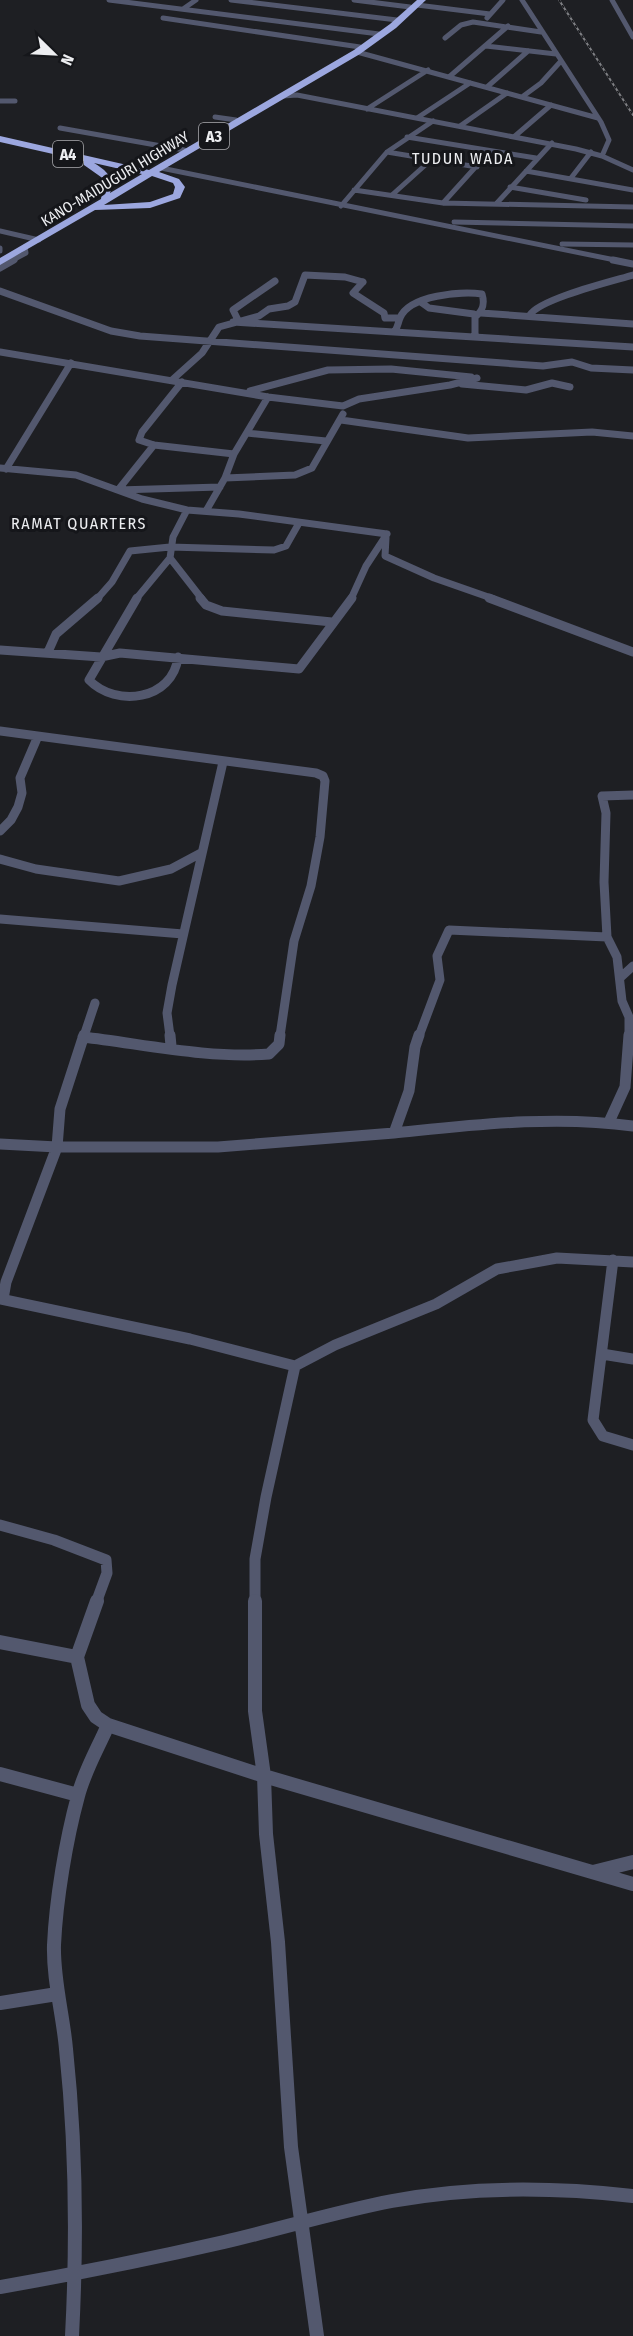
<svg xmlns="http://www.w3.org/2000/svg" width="633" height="2336" viewBox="0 0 633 2336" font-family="'Fira Sans Condensed',sans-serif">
  <rect width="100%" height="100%" fill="#1e1f23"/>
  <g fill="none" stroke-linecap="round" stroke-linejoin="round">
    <path stroke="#53586e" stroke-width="5" d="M109,0l270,34
      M231,0l166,20
      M354,0l56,7
      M522,0l79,122 8,18 -7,16
      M612,0l21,37
      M417,5l73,9
      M183,9l13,-9
      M163,18l197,29
      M487,18l16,-18
      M445,38l16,-13 12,-3 68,10
      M486,46l70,8
      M357,52l241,66
      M449,77l59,-51
      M487,87l41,-36
      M283,96l14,-1 279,54 26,7 31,14
      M522,97l19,-14 20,-22
      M0,101h15
      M367,109l61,-39
      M215,117l21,3
      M417,118l53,-35
      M460,126l47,-33
      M60,128l124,22
      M515,136l36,-31
      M407,137l129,21
      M387,152l90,15
      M161,168l459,93
      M526,171l107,19
      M571,178l20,-26
      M510,187l76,13
      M354,190l89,13 190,4
      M392,195l40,-36
      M443,203l47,-52
      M496,204l56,-61
      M341,206l46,-54 46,-31
      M454,222l179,4
      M0,231l39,9
      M562,244l71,1
      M0,248v3
      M11,261l15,-8 -1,-6"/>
    <path stroke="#53586e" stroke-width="7" d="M613,260l20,4
      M0,268l14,-8
      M363,282l-10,11 31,20 1,5h15
      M0,291l111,40 29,5 403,30 29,-4 19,6 42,2
      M422,303l7,5 45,6 1,3
      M481,313l152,11
      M530,315c9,-16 83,-34 103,-40
      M238,320l-5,-10 42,-29
      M233,322l400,25
      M395,331c3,-5 3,-8 5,-13 9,-23 62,-27 82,-24 3,10 1,17 -7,23v20
      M0,352l268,45 75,9 16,-7 91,-14 27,-7
      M172,380l30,-27 17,-26 40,-11 10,-7 19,-3 7,-4 10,-27 40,2 18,5
      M182,382l-40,50 -3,8 15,5 80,9
      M462,384l64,6 26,-7 18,4
      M250,391l78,-21 63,-1 80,8
      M341,420l127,18 124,-6 41,4
      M247,433l79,8
      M154,445l-36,45 102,-3
      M0,468l76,7 66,24 45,11 52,4 148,20
      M6,469l65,-106
      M225,478l70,-3 17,-7 31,-54
      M187,510l-14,27 -3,21 32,41
      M206,511l19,-33 9,-24 34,-57
      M386,538l-1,18 49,22 60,21
      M97,599l15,-17 18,-31 40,-4 104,3 12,-4 13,-23
      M136,599l34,-41
      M351,599l15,-33 21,-32"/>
    <path stroke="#53586e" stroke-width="9" d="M137,598l-48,82c27,28 84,20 89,-23
      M200,598l6,7 16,6 110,11
      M489,598l144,54
      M0,650l101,7 19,-4 179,16 53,-71
      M48,652l8,-18 42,-36
      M0,731l316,42 7,3 2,5 -5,56 -9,49 -17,55 -14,95
      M0,831l11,-11 7,-13 4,-14 -2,-15 18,-42
      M0,859l36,10 83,12 52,-12 30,-16
      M0,919l183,15
      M621,977l12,-11
      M84,1036l11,-33
      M170,1036l-3,-23 5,-28 51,-223
      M419,1036l21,-56 -3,-24 12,-26 158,7
      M629,1036v-19l-7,-16 -5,-44 -10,-20 -3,-55 2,-69 -4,-17 31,-1"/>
    <path stroke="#53586e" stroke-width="11" d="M170,1035l1,11
      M83,1037c60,7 126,22 186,17l10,-10 1,-9
      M609,1122l16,-35 4,-52
      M394,1133c80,-8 159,-18 239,-7
      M0,1144l57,3 3,-38 24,-74
      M613,1260l-20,160 10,16 30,9
      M0,1299l190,40 105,27 40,-21 101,-41 61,-35 60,-11 76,4
      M3,1299l3,-17 51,-135h161l176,-14 15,-42 6,-44 4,-12
      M602,1354l31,5
      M0,1525l54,15 52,20 1,13 -11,30
      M255,1603v-44l11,-62 29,-131"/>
    <path stroke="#53586e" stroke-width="14" d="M97,1601l-20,56 11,48 8,12 12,8 156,51 369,108
      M255,1601v110l9,65 2,58 12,108 13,205 26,189
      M0,1642l77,15
      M0,1774l78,21
      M593,1872l40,-10
      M0,2003l57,-9
      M0,2287c75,-13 150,-28 224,-45 56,-13 111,-30 168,-41 80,-15 161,-14 241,-5
      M72,2336c5,-95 4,-192 -6,-287 -3,-35 -13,-69 -12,-104 2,-45 12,-105 24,-149 6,-24 20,-48 30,-71"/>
    <path fill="#9ca7df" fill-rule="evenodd" d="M417,0h9l-30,28 -36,26 -201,118 20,7 6,8 -5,11 -30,10 -55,2 -95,55v-7l101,-59 2,-15 -2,-7 -17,-12v-4l-84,-19v-6l149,34 205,-120 36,-26zM94,163l48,11 -32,19c5,-15 -3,-22 -16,-30zM152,176l21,7 2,4 -2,7 -23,8 -46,3z"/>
    <defs>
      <path id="rail" d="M559,0l74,115"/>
    </defs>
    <use href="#rail" stroke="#808185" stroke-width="2"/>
    <use href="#rail" stroke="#15161a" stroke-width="1.5" stroke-dasharray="3" stroke-linecap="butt"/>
  </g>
  <g text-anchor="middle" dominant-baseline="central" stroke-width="6" stroke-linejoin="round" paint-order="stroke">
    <g font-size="15" fill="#ecedf0" stroke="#15161a">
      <text transform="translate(115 179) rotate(-31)">KANO-MAIDUGURI HIGHWAY</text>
    </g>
    <g fill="#15161a" stroke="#acacb0" stroke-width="1.5">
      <rect x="199" y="123" width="30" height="26" rx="4.5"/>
      <rect x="53" y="141" width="30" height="26" rx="4.5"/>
    </g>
    <g font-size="16" font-weight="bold" fill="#ecedf0">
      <text x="214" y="136">A3</text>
      <text x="68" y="154">A4</text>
    </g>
    <g font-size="16" letter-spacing="1.5" fill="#ecedf0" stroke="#15161a">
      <text x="463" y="158">TUDUN WADA</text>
      <text x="79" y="523">RAMAT QUARTERS</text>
    </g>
  </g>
  <g transform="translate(54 54) rotate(114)" stroke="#15161a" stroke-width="4.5" paint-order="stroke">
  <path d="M0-4.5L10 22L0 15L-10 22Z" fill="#ecedf0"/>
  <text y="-9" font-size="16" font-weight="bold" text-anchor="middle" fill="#ecedf0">N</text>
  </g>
</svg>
